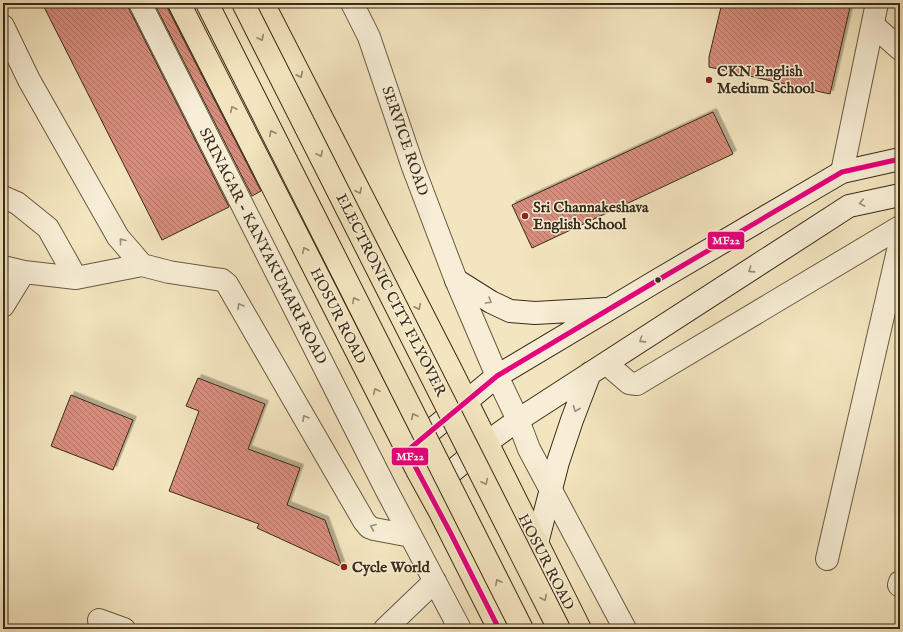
<svg xmlns="http://www.w3.org/2000/svg" width="903" height="632" viewBox="0 0 903 632" font-family="'IM FELL English',serif">
  <defs>
    <pattern id="building-back-hatch" width="6" height="6" patternUnits="userSpaceOnUse"><rect width="6" height="6" fill="#d78d7d"/><path d="M-1 5l2 2M0 0l6 6M5-1l2 2" fill="none" stroke="#af7366"/></pattern>
    <filter id="shadow"><feDropShadow dx="3.5" dy="-3.5" stdDeviation="0" flood-color="#0004"/></filter>
  </defs>
  <rect width="100%" height="100%" fill="#f3e5bf"/>
  <filter id="stains"><feTurbulence type="fractalNoise" baseFrequency=".005" numOctaves="4"/><feColorMatrix values="0 0 0 0 .2 0 0 0 0 .09 0 0 0 0 .02 0 0 0 .5 -.17"/></filter>
  <radialGradient id="worn" r=".72"><stop offset=".6" stop-color="#630" stop-opacity="0"/><stop offset="1" stop-color="#630" stop-opacity=".3"/></radialGradient>
  <path fill="url(#building-back-hatch)" stroke="#392c19" filter="url(#shadow)" d="M42,3h86l1,6 100,198 -67,33z
    M154,3h13l1,6 93,182 -9,5z
    M722,3h129l-21,91 -121,-27v-10z
    M713,112l20,42 -201,94 -20,-43z
    M198,378l67,26 -17,45 52,19 -13,37 38,15 17,47 -85,-39 2,-4 -90,-33 30,-80 -13,-5z
    M71,395l62,25 -20,50 -62,-24z"/>
  <g fill="none" stroke-linecap="round" stroke-linejoin="round">
    <defs>
      <path id="minor" d="M3,197l14,6 31,25 28,50
        M3,267l21,5
        M3,306l21,-34 52,6 66,-13
        M827,559l73,-317
        M899,585l1,-3
        M99,620l25,9"/>
      <path id="tertiary" d="M140,3l246,486 74,140
        M352,3l17,34 44,130 43,113 41,96 21,44 11,29 96,180
        M873,25l27,24
        M3,26l26,54 89,157 13,15 11,13 27,7 46,7 7,1 5,4 137,237 5,6 5,2 37,7
        M842,172l35,-169
        M607,364l22,19 8,1 263,-157
        M385,629l50,-48"/>
      <path id="secondary" d="M456,280l35,22 19,9 25,2 70,-4
        M410,448l87,-72 161,-96 184,-108 58,-13
        M431,489l55,-46 32,-23 331,-214 51,-11
        M537,543l21,-81 14,-42 18,-47"/>
      <path id="trunk" d="M179,3l239,469 22,40 59,117
        M263,3l188,367 129,259"/>
    </defs>
    <use href="#minor" stroke="#685a42" stroke-width="24"/>
    <use href="#tertiary" stroke="#685a42" stroke-width="24"/>
    <use href="#secondary" stroke="#392c19" stroke-width="24"/>
    <use href="#trunk" stroke="#392c19" stroke-width="24"/>
    <use href="#minor" stroke="#f7eed5" stroke-width="22"/>
    <use href="#tertiary" stroke="#f7eed5" stroke-width="22"/>
    <use href="#secondary" stroke="#f7eed5" stroke-width="22"/>
    <use href="#trunk" stroke="#f3e5bf" stroke-width="22"/>
    <defs>
      <path id="motorway-bridge" d="M207,3l315,626
        M243,3l316,626"/>
    </defs>
    <use href="#motorway-bridge" stroke="#392c19" stroke-width="24" stroke-linecap="butt"/>
    <use href="#motorway-bridge" stroke="#f3e5bf" stroke-width="22"/>
    <defs>
      <path id="bus-1" d="M499,629l-49,-97 -43,-81 90,-75 161,-96 184,-108 58,-13"/>
    </defs>
    <use href="#bus-1" stroke="#f7eed5" stroke-width="8"/>
    <use href="#bus-1" stroke="#e5007d" stroke-width="5"/>
  </g>
  <defs><path id="oneway-chevron" d="M-2-3.5L2.5 0L-2 3.5" fill="none" stroke-width="1.6" stroke-linecap="round" stroke-linejoin="round"/></defs>
  <g stroke="#96886c">
    <use href="#oneway-chevron" transform="translate(261 38) rotate(63)"/>
    <use href="#oneway-chevron" transform="translate(300 75) rotate(63)"/>
    <use href="#oneway-chevron" transform="translate(233 109) rotate(-117)"/>
    <use href="#oneway-chevron" transform="translate(272 133) rotate(-117)"/>
    <use href="#oneway-chevron" transform="translate(320 154) rotate(63)"/>
    <use href="#oneway-chevron" transform="translate(359 191) rotate(63)"/>
    <use href="#oneway-chevron" transform="translate(305 250) rotate(-117)"/>
    <use href="#oneway-chevron" transform="translate(355 300) rotate(-117)"/>
    <use href="#oneway-chevron" transform="translate(418 307) rotate(63)"/>
    <use href="#oneway-chevron" transform="translate(376 391) rotate(-117)"/>
    <use href="#oneway-chevron" transform="translate(414 416) rotate(-117)"/>
    <use href="#oneway-chevron" transform="translate(485 482) rotate(63)"/>
    <use href="#oneway-chevron" transform="translate(498 582) rotate(-117)"/>
    <use href="#oneway-chevron" transform="translate(544 598) rotate(63)"/>
  </g>
  <g stroke="#988d77">
    <use href="#oneway-chevron" transform="translate(862 203) rotate(167)"/>
    <use href="#oneway-chevron" transform="translate(122 241) rotate(-128)"/>
    <use href="#oneway-chevron" transform="translate(751 270) rotate(147)"/>
    <use href="#oneway-chevron" transform="translate(489 301) rotate(30)"/>
    <use href="#oneway-chevron" transform="translate(240 306) rotate(-120)"/>
    <use href="#oneway-chevron" transform="translate(642 340) rotate(147)"/>
    <use href="#oneway-chevron" transform="translate(576 409) rotate(112)"/>
    <use href="#oneway-chevron" transform="translate(305 418) rotate(-120)"/>
    <use href="#oneway-chevron" transform="translate(373 527) rotate(-157)"/>
  </g>
  <g fill="#8f2418" stroke="#f7eed5" stroke-width="1.5">
    <circle cx="709" cy="80" r="4"/>
    <circle cx="525" cy="216" r="4"/>
    <circle cx="344" cy="567" r="4"/>
  </g>
  <circle fill="#392c19" stroke="#f7eed5" stroke-width="1.5" cx="658" cy="280" r="3.5"/>
  <g text-anchor="middle" dominant-baseline="central" stroke-width="3" stroke-linejoin="round" paint-order="stroke">
    <g font-size="15" font-weight="bold" fill="#392c19" stroke="#f7eed5" text-anchor="start">
      <text x="717" y="71">CKN English<tspan x="717" dy="17">Medium School</tspan></text>
      <text x="533" y="207">Sri Channakeshava<tspan x="533" dy="17">English School</tspan></text>
      <text x="352" y="567">Cycle World</text>
    </g>
    <g font-size="15" fill="#392c19" stroke="#f7eed5">
      <text transform="translate(405 141) rotate(71)">SERVICE ROAD</text>
      <text transform="translate(263 246) rotate(63)">SRINAGAR - KANYAKUMARI ROAD</text>
      <text transform="translate(391 295) rotate(63)">ELECTRONIC CITY FLYOVER</text>
      <text transform="translate(338 316) rotate(63)">HOSUR ROAD</text>
      <text transform="translate(546 562) rotate(63)">HOSUR ROAD</text>
    </g>
  </g>
  <g stroke="#f7eed5" stroke-width="1.5">
    <rect x="707" y="231" width="38" height="19" rx="4" fill="#e5007d"/>
    <rect x="391" y="447" width="38" height="19" rx="4" fill="#e5007d"/>
  </g>
  <g font-size="11" text-anchor="middle" font-weight="bold" fill="#fff">
    <text x="726" y="244">MF22</text>
    <text x="410" y="460">MF22</text>
  </g>
  <rect width="903" height="632" fill="none" stroke="#f3e5bf" stroke-width="16"/>
  <rect x="4" y="4" width="895" height="624" fill="none" stroke="#392c19" stroke-width="2"/>
  <rect x="8" y="8" width="887" height="616" fill="none" stroke="#392c19"/>
  <rect width="100%" height="100%" filter="url(#stains)"/>
  <rect width="100%" height="100%" fill="url(#worn)"/>
</svg>
